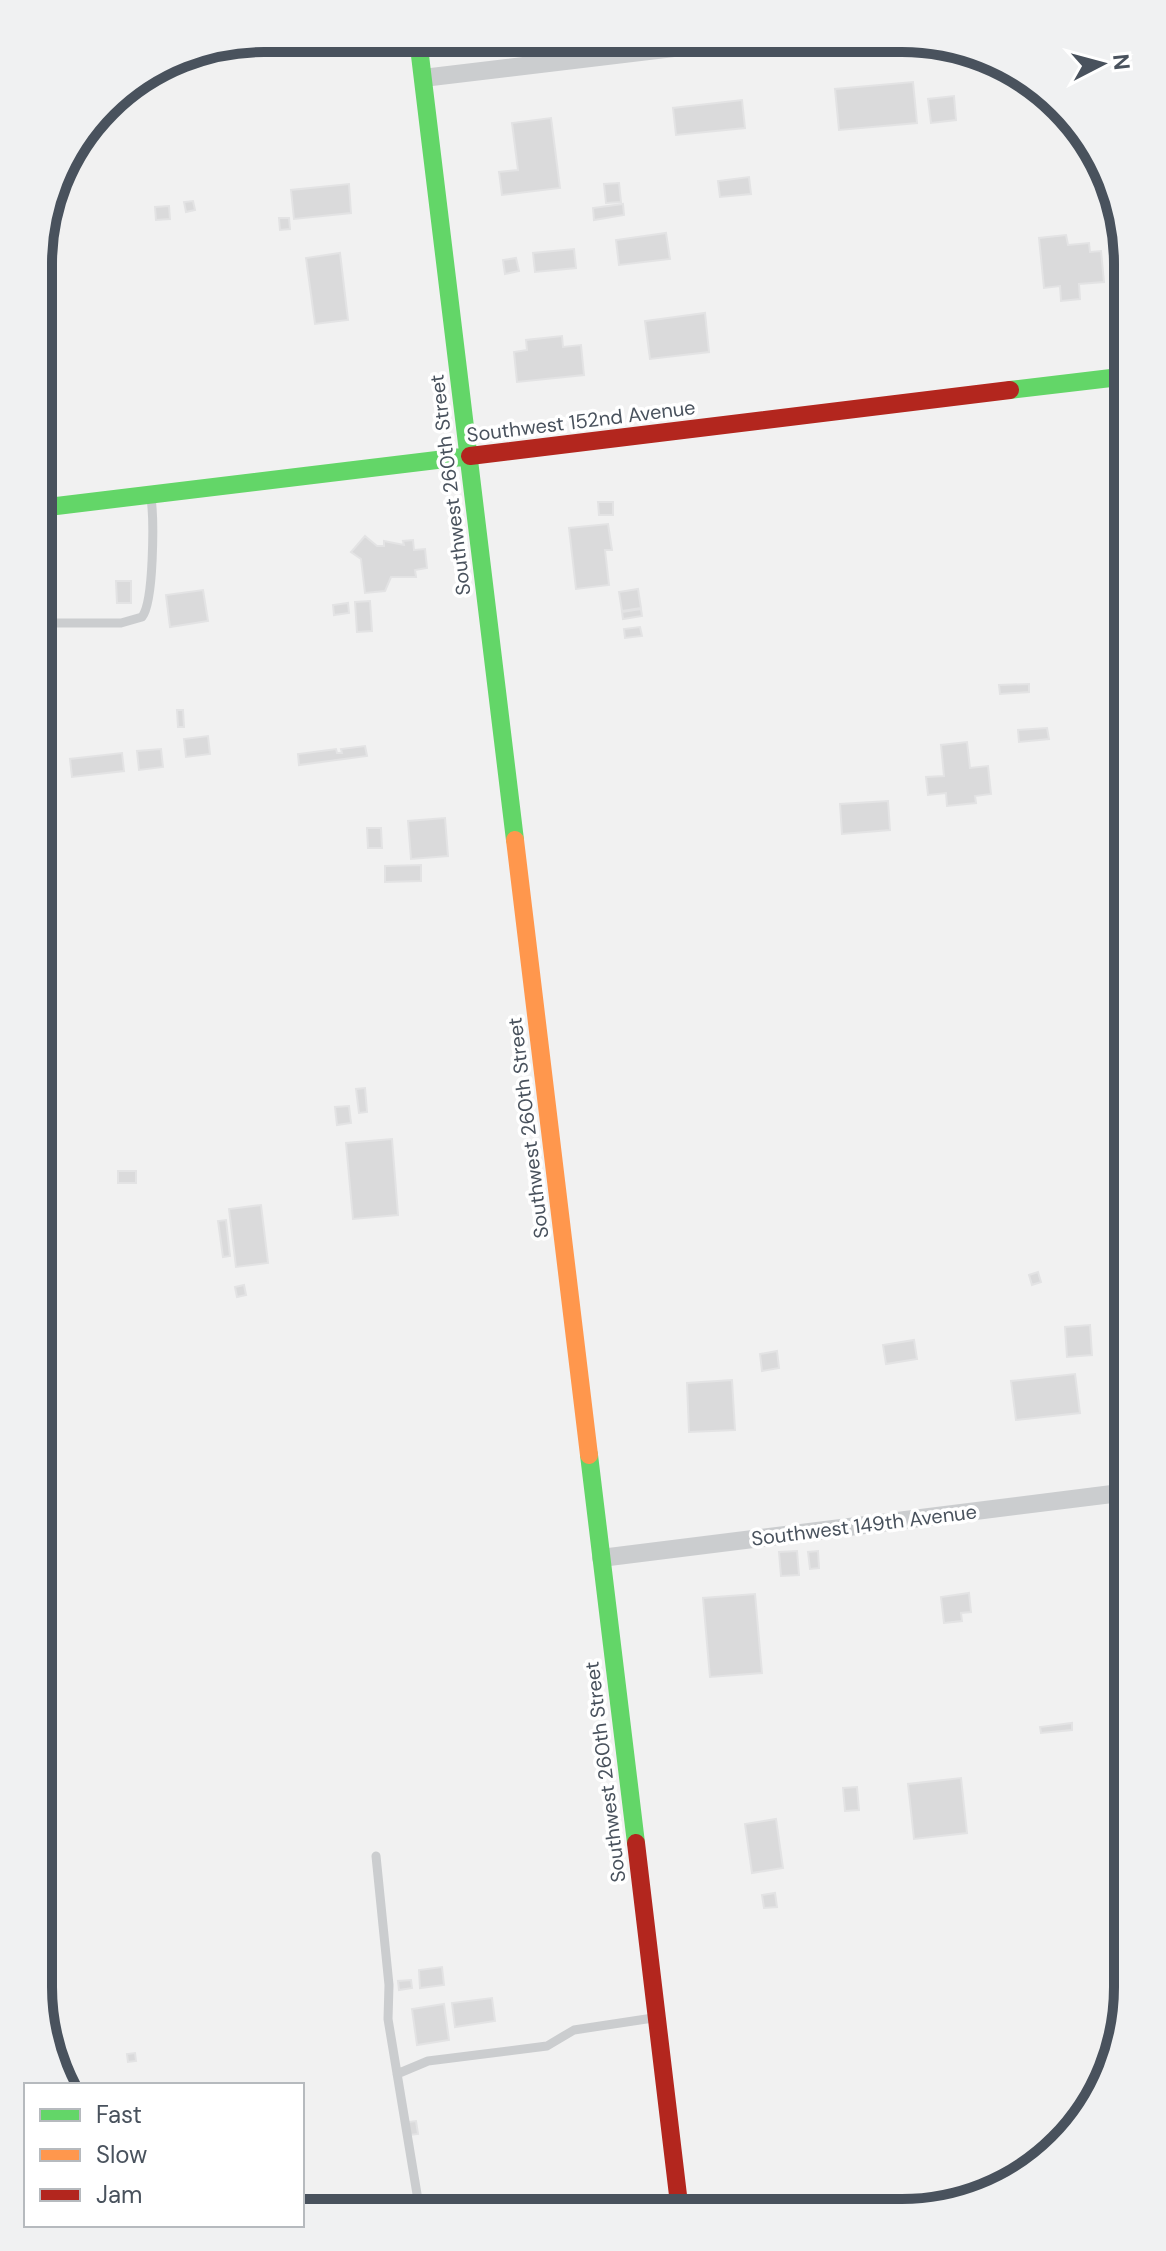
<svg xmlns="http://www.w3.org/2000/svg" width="1166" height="2251" viewBox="0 0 1166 2251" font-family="'DM Sans',sans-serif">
  <rect width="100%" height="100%" fill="#f1f1f1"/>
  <path fill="#dadadb" stroke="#e3e3e4" stroke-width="2" d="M913,82l4,41 -78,7 -4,-41z
    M954,96l2,24 -25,3 -3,-24z
    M742,100l3,28 -69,7 -3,-27z
    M551,118l9,70 -58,7 -3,-23 19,-2 -6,-47z
    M749,177l2,17 -31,3 -2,-16z
    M619,183l2,19 -15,1 -2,-19z
    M349,184l2,29 -57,6 -3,-29z
    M193,201l2,9 -9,2 -2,-10z
    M623,204l1,11 -30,5 -1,-12z
    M169,206l1,13 -14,1 -1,-13z
    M279,218h10l1,11 -10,1z
    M666,233l4,26 -51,6 -3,-25z
    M1066,235l2,10 21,-2 1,9 11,-1 3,31 -25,2 1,15 -19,2 -1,-15 -16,2 -5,-50z
    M574,249l2,19 -41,4 -2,-19z
    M340,253l8,67 -33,4 -9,-66z
    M516,258l3,13 -14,3 -2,-14z
    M705,313l4,39 -59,7 -5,-38z
    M562,336l1,11 18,-2 3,30 -67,7 -3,-30 13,-2 -1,-10z
    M598,502h15v13h-14z
    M608,524l4,26h-7l4,35 -33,4 -7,-61z
    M365,536l12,10h7v-5l20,4 -1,-4 10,-1 1,10 11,-1 2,19 -12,2 1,7h-25l-6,14 -20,2 -4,-34 -10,-7z
    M116,581h15v22h-14z
    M638,589l3,19 -19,3 -3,-19z
    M203,590l5,31 -38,6 -4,-32z
    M370,601l2,30 -15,1 -2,-30z
    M348,603l1,10 -15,2 -1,-10z
    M641,609l1,7 -19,3 -1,-7z
    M640,627l2,9 -17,2 -1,-9z
    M1029,684v8l-29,2 -1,-9z
    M177,710h6l1,17h-6z
    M49,723l2,18 -12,1v-18z
    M1047,728l2,11 -30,3 -1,-12z
    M208,736l2,18 -24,3 -2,-18z
    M967,742l3,26 18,-2 3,28 -16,2 1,7 -29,3 -1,-13 -18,2 -2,-18 18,-1 -3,-31z
    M365,746l2,10 -68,9 -1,-11 38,-5 1,4h5l-1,-4z
    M161,749l2,18 -24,3 -2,-19z
    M122,753l2,18 -52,6 -2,-18z
    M888,801l2,29 -48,4 -2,-30z
    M445,818l3,38 -37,3 -3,-38z
    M367,828h14l1,20h-14z
    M421,865v16l-36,1v-16z
    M365,1088l2,24 -8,1 -3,-24z
    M349,1106l2,17 -14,2 -2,-18z
    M392,1139l6,76 -45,4 -7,-76z
    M118,1171h18v12h-18z
    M261,1205l7,58 -32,4 -7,-58z
    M226,1220l4,36 -7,1 -5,-36z
    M1038,1272l3,10 -9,3 -3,-10z
    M244,1285l2,10 -9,2 -2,-10z
    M1090,1325l2,30 -25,2 -2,-30z
    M914,1340l3,19 -31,5 -3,-19z
    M777,1351l2,17 -17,3 -2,-17z
    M1075,1374l5,39 -64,7 -5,-39z
    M732,1380l3,50 -46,2 -2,-49z
    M797,1551l2,24 -18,1 -2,-24z
    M818,1551l1,17 -9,1 -2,-17z
    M969,1593l2,19 -10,1 1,8 -18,2 -3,-26z
    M755,1594l7,79 -52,4 -7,-79z
    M1072,1723v7l-31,3 -1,-6z
    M961,1778l6,55 -53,6 -6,-55z
    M857,1787l2,23 -14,1 -2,-23z
    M776,1819l7,49 -31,5 -7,-49z
    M775,1893l2,14 -13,1 -2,-13z
    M442,1967l2,18 -24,3 -1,-18z
    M411,1980l1,8 -13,2 -1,-9z
    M492,1998l3,23 -40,6 -3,-24z
    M444,2004l5,36 -32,5 -5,-36z
    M135,2053l1,8 -8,1 -1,-8z
    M416,2121l2,13 -8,1 -2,-13z"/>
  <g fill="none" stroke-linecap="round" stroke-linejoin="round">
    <path stroke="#cbcdcf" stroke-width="9" d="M39,623h82l21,-6c12,-15 12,-98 9,-119
      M376,1856l13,129 -1,34 32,193
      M397,2074l31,-13 119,-15 27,-16 79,-12"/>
    <path stroke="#cbcdcf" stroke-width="18" d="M423,78l309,-37
      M601,1558l527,-66"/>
    <path stroke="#63d668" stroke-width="18" d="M418,39l97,801
      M1010,390l118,-14
      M40,508l430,-52
      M589,1455l47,388"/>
    <path stroke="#ff974d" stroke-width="18" d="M515,840l74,615"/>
    <path stroke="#b3261e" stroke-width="18" d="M470,456l540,-66
      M636,1843l44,369"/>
  </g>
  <g text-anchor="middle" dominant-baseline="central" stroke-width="7" stroke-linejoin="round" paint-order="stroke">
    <g font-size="20" fill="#49525d" stroke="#fff">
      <text transform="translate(581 421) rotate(-7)">Southwest 152nd Avenue</text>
      <text transform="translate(450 485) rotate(-97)">Southwest 260th Street</text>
      <text transform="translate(528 1128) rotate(-97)">Southwest 260th Street</text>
      <text transform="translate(864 1525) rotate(-7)">Southwest 149th Avenue</text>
      <text transform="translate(605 1772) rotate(-97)">Southwest 260th Street</text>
    </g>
  </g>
  <path d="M0 0H1166V2251H0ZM264 52H902A212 212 0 0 1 1114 264V1987A212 212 0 0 1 902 2199H264A212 212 0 0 1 52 1987V264A212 212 0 0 1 264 52Z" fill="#f0f1f2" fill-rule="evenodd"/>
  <path fill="none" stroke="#49525d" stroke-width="10" d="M264 52H902A212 212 0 0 1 1114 264V1987A212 212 0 0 1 902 2199H264A212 212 0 0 1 52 1987V264A212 212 0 0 1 264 52Z"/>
  <rect x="24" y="2083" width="280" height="144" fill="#ffffff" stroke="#b6babe" stroke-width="2"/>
  <rect x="40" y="2109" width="40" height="12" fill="#63d668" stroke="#b6babe" stroke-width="2"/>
  <text x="96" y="2123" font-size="24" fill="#49525d">Fast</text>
  <rect x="40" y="2149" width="40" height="12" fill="#ff974d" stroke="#b6babe" stroke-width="2"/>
  <text x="96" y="2163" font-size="24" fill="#49525d">Slow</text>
  <rect x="40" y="2189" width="40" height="12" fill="#b3261e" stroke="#b6babe" stroke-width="2"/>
  <text x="96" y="2203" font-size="24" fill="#49525d">Jam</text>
  <g transform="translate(1102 64) rotate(84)" stroke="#ffffff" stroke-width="6" paint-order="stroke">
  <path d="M0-6L14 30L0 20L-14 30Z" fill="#49525d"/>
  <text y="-12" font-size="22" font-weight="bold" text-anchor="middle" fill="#49525d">N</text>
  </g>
</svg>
